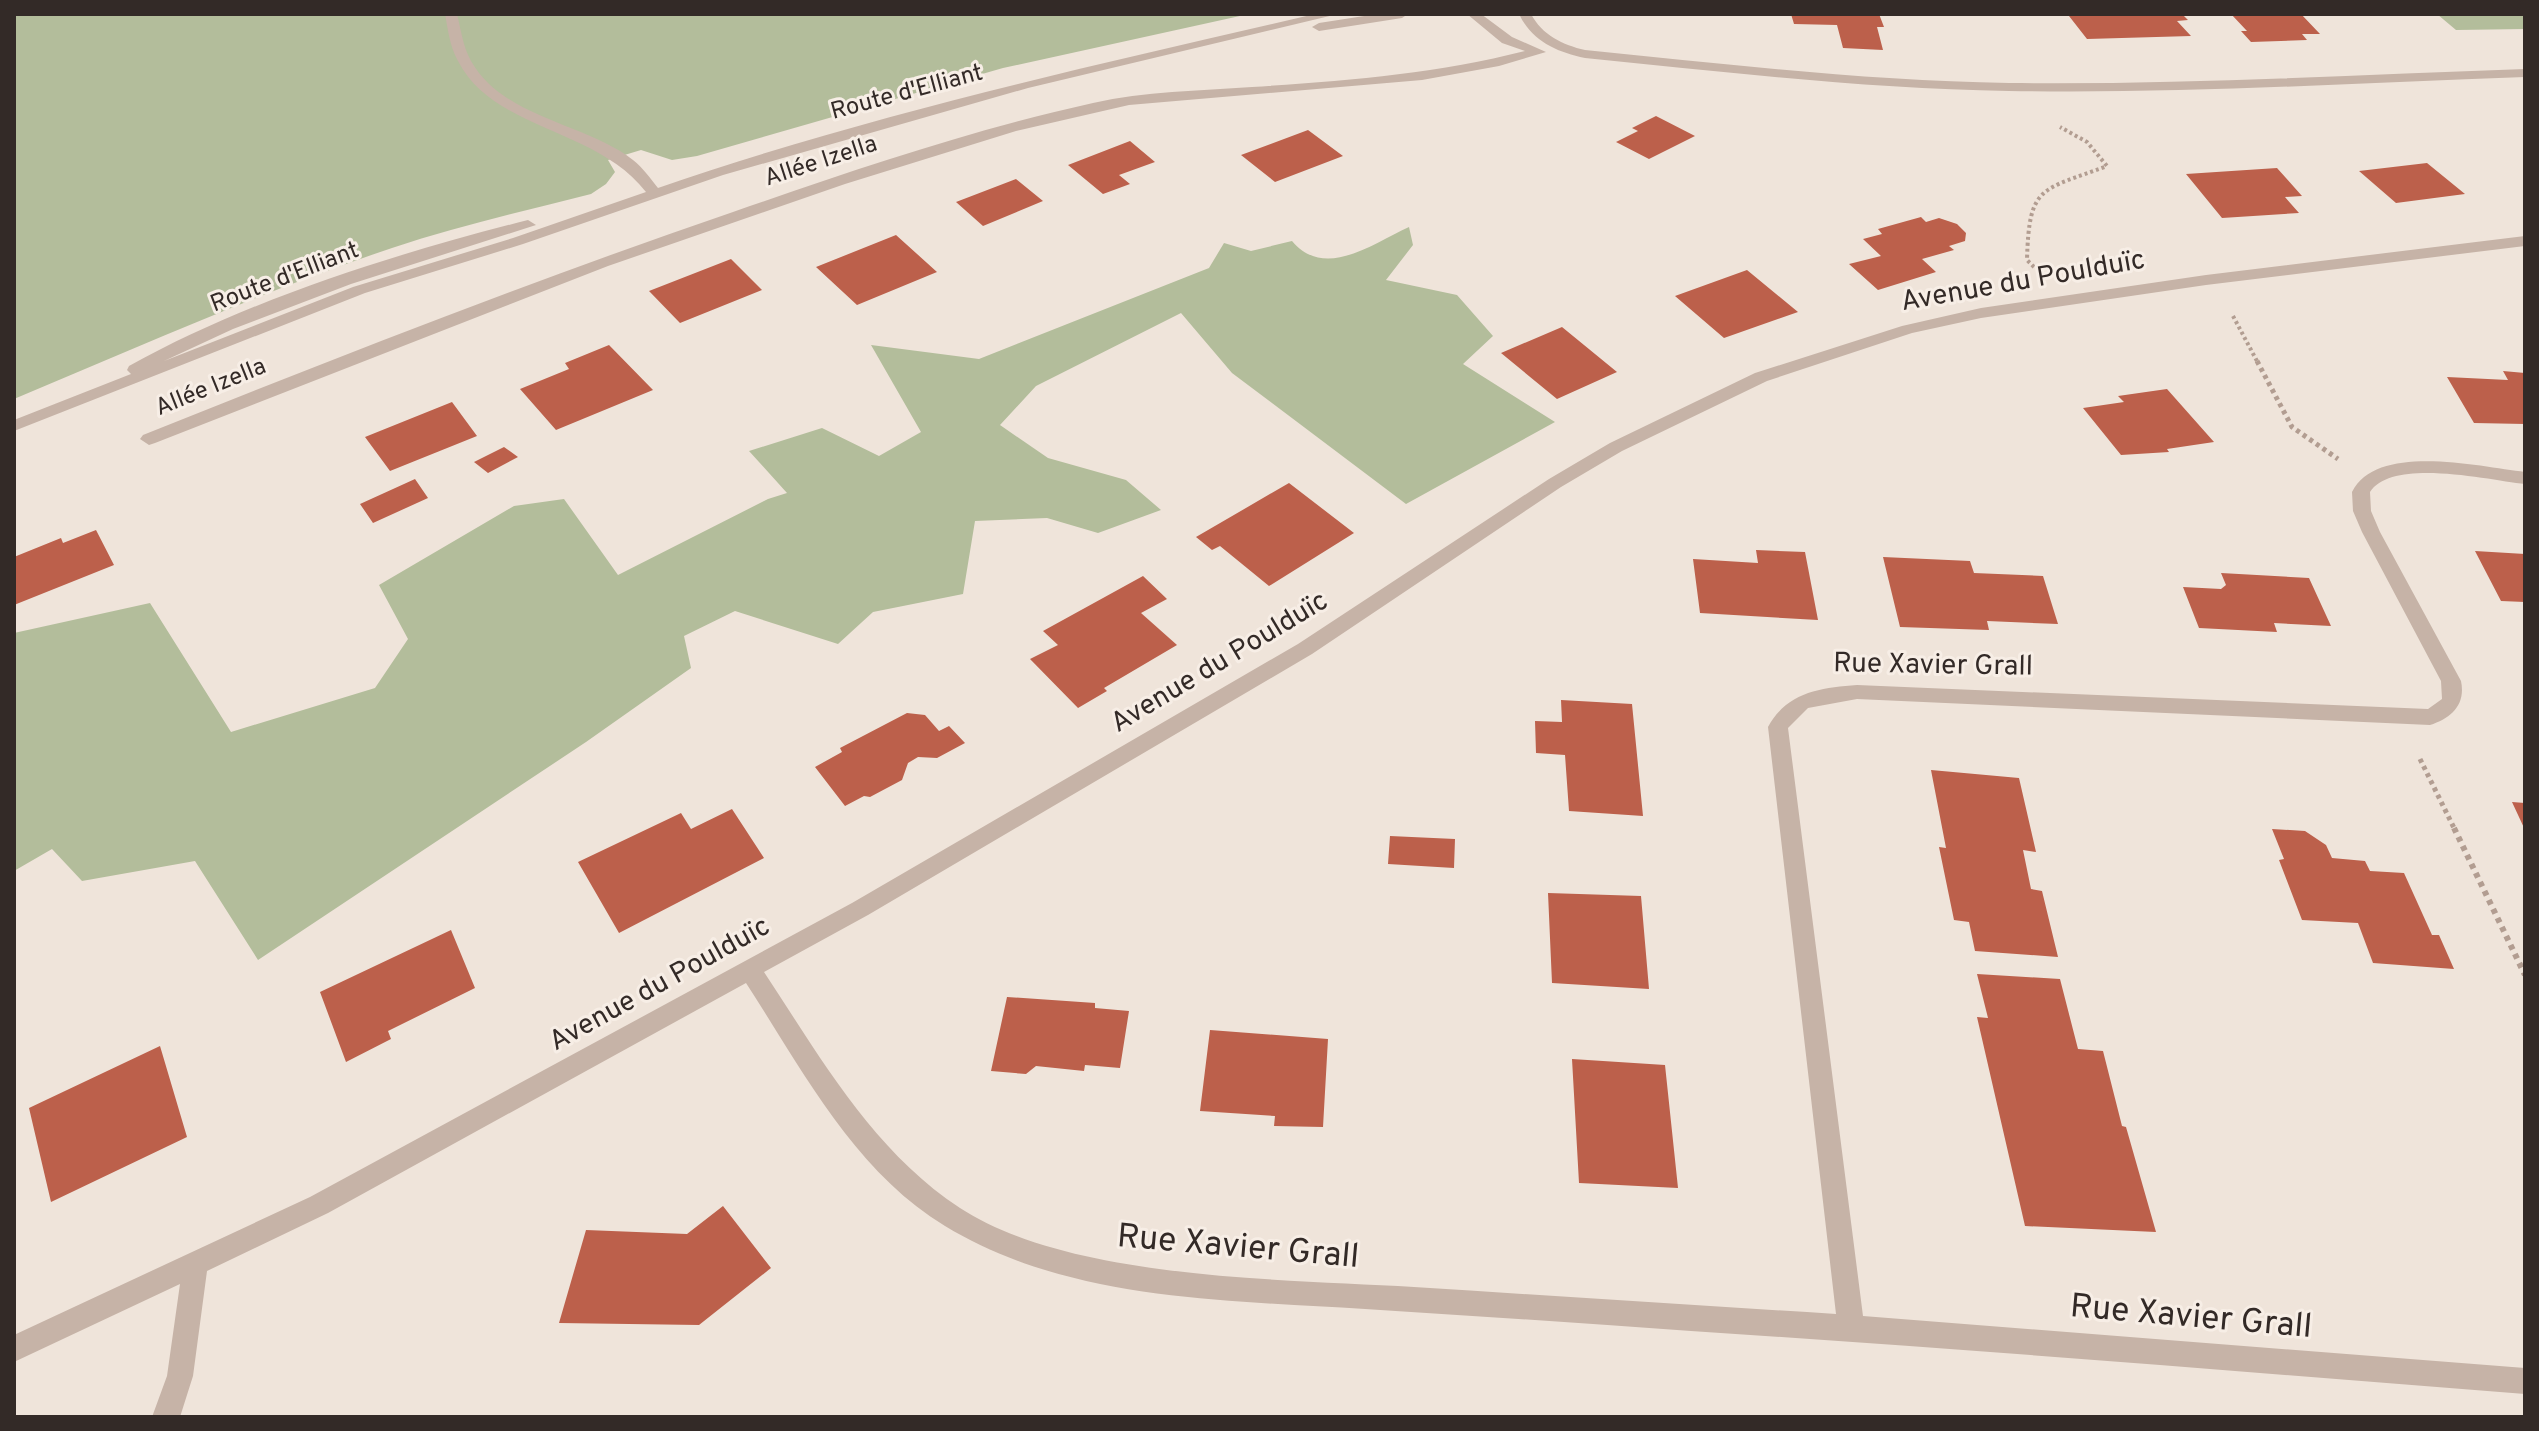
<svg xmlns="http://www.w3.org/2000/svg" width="2539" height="1431" viewBox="0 0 2539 1431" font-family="Overpass,sans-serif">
  <rect width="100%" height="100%" fill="#efe4da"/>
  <path fill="#b3bd9b" d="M14,14h1235l-246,54 -306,88 -25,4 -31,-10 -33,10 7,12 -9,12 -15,10c-67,17 -133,32 -199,54 -129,43 -253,99 -378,151z
    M2437,14h88v15l-69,1z
    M1409,227l4,18 -27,35 71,15 36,41 -30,28 92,58 -149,82 -174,-131 -51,-60 -145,73 -36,39 48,33 78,22 35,30 -63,23 -51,-15 -72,3 -12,73 -90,18 -35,32 -103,-33 -51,25 7,32 -105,74 -328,218 -63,-99 -113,20 -30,-32 -38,22v-238l136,-30 81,129 144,-44 33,-49 -29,-54 135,-79 50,-7 54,76 150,-76 19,-6 -38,-42 73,-23 57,28 42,-24 -50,-87 108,14 230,-91 15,-25 27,8 41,-10c33,39 80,3 117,-14z"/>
  <path fill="#bc604b" d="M1791,14h88l5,13h-7l6,23 -40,-2 -6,-23 -43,-1z
    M2105,14h77l6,6 -11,1 14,15 -104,3 -18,-23z
    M2231,14h70l19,20h-18l5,6 -56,2 -10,-11h6z
    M1656,116l39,20 -46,23 -33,-17 22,-11 -6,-3z
    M1308,130l35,26 -68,26 -34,-27z
    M1130,141l25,21 -36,13 11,9 -27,10 -35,-29z
    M2427,163l38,31 -69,9 -37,-32z
    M2277,168l25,28 -17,1 14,16 -77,5 -36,-44z
    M1016,179l27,22 -60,25 -27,-24z
    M1921,217l5,5 13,-4 18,6 9,9 -1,8 -16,5 5,4 -32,9 14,13 -58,18 -29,-26 32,-8 -18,-17 19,-5 -4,-5z
    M896,235l41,37 -80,33 -41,-38z
    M731,259l31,31 -82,33 -31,-32z
    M1747,270l51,42 -74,26 -49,-42z
    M1562,327l55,45 -60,27 -56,-46z
    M609,345l44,45 -97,40 -36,-41 49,-20 -4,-6z
    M2503,371l22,2v51l-51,-1 -27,-46 61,3z
    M2167,389l47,53 -47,7 2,3 -48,3 -38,-47 41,-6 -6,-6z
    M452,402l25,34 -87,35 -25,-34z
    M504,447l14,10 -30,16 -14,-11z
    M415,479l13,19 -55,25 -13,-19z
    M1289,483l65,50 -85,53 -49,-40 -8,4 -16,-13z
    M96,530l18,35 -100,40v-48l47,-19 2,5z
    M1756,550l49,2 13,68 -118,-7 -7,-54 65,4z
    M2475,551l50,3v48l-24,-1z
    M1883,557l87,4 4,12 69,3 15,48 -71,-3 2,9 -89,-3z
    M2221,573l88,5 22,48 -57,-3 3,9 -78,-4 -16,-41 38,2 5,-4z
    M1143,576l24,23 -26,14 36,32 -73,43 3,3 -29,17 -48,-49 28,-14 -15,-14z
    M1561,700l71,4 11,112 -74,-5 -4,-56 -29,-2 -1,-32 27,1z
    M907,713l18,2 14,16 10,-5 16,17 -28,15 -19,-1 -10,6 -6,17 -32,17 -6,-1 -19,10 -30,-39 27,-15 -2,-4z
    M1931,770l88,8 17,74 -13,-2 8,39 11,2 16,66 -83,-6 -6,-29 -15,-2 -15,-73 7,1z
    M2512,802l13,1v27z
    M732,809l32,49 -145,75 -41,-71 103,-49 10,16z
    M2272,829l33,2 21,14 6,13 33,3 5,10 34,2 28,62h7l15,34 -81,-6 -15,-40 -56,-3 -23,-60 5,-1z
    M1390,836l65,3 -1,29 -66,-4z
    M1548,893l93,3 8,93 -97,-6z
    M451,930l24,58 -87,43 3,8 -45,23 -26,-70z
    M1977,974l83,5 18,70 25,2 19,75 4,1 30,105 -131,-6 -48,-209 11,1z
    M1007,997l88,6v5l34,3 -9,57 -35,-3 -1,6 -48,-5 -10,8 -35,-3z
    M1210,1030l118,9 -5,88 -49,-1 1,-10 -75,-5z
    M160,1046l27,91 -136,65 -22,-94z
    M1572,1059l93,6 13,123 -99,-5z
    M723,1206l48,62 -72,57 -140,-2 27,-93 101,4z"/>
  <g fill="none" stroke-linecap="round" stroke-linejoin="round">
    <path stroke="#b29d91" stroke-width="4" stroke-dasharray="3 3" stroke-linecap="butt" d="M2034,267l-7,-7c2,-76 14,-69 80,-94l-20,-24 -27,-15
      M2233,316l25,47"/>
    <path stroke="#b29d91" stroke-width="5" stroke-dasharray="4 4" stroke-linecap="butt" d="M2257,361l35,66 46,32
      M2420,759l35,71"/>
    <path stroke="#b29d91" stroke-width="6" stroke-dasharray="5 5" stroke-linecap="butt" d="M2454,828l71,147"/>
    <path fill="#c6b3a7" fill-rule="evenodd" d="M445,14h12c4,16 6,33 14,47 32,57 114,62 162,99 10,8 17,18 25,28 214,-74 437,-123 657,-174h23l-310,74 -305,87 -200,69 -158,49 -351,138v-11l117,-46 -4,-4 2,-4c121,-67 265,-112 399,-146l8,5 -185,59 -118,45 -69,32 189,-74 160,-49 133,-46c-49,-64 -153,-62 -188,-131 -8,-14 -10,-31 -13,-47z
      M1377,14h31l-6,4 -83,13 -7,-4 7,-4z
      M1467,14h14l31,23 34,15 -47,14 -77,14 -293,25 -113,26 -171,53 -237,82 -453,177 -6,2 -9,-6 3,-4c195,-78 391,-155 590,-223 118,-41 238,-82 360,-109 52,-12 106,-12 159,-16 92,-6 183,-13 273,-36l-23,-8z
      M1519,14h12c11,21 32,31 54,36 141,14 282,31 424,33 172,2 344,-8 516,-14v8c-172,6 -344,17 -516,14 -142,-2 -283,-19 -424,-33 -29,-6 -53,-17 -66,-44z
      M2525,236v10l-319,39 -225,33 -69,15 -145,48 -145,70 -61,36 -249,167 -444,261 -104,57c57,86 108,178 196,236 111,72 322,71 454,79 141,9 282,18 422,27l-68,-587c19,-35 52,-39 89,-42l571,24 14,-10 -1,-18 -79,-149 -9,-21 -1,-19c25,-50 128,-25 173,-20v12c-36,-4 -133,-27 -155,8l1,19 9,21 81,149c5,24 -10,37 -31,44l-573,-26 -49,9 -20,20 75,588 662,52v26c-278,-22 -556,-45 -834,-63 -109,-8 -217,-15 -326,-22 -140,-9 -297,-8 -420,-83 -91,-55 -143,-157 -199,-243l-418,230 -121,58 -14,105 -13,41h-28l15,-41 13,-92 -166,78v-27l296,-138 542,-294 446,-259 251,-165 61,-36 145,-70 147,-47 79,-18 225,-33z"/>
  </g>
  <g text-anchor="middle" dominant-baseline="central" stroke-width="6" stroke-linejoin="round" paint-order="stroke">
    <g font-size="24" fill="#332a27" stroke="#f7eee6">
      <text transform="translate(907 93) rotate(-15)">Route d'Elliant</text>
      <text transform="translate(821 162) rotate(-18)">Allée Izella</text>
      <text transform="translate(285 278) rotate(-21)">Route d'Elliant</text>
      <text transform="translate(211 388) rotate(-22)">Allée Izella</text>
    </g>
    <g font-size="28" fill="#332a27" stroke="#f7eee6">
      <text transform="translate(2023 282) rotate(-10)">Avenue du Poulduïc</text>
      <text transform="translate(1220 663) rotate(-31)">Avenue du Poulduïc</text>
      <text transform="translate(1933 666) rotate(1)">Rue Xavier Grall</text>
      <text transform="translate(660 985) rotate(-29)">Avenue du Poulduïc</text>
    </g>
    <g font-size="34" fill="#332a27" stroke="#f7eee6">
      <text transform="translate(1238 1248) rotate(5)">Rue Xavier Grall</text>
      <text transform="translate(2191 1318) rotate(5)">Rue Xavier Grall</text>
    </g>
  </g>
  <rect width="2539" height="1431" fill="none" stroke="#332a27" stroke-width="32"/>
</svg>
